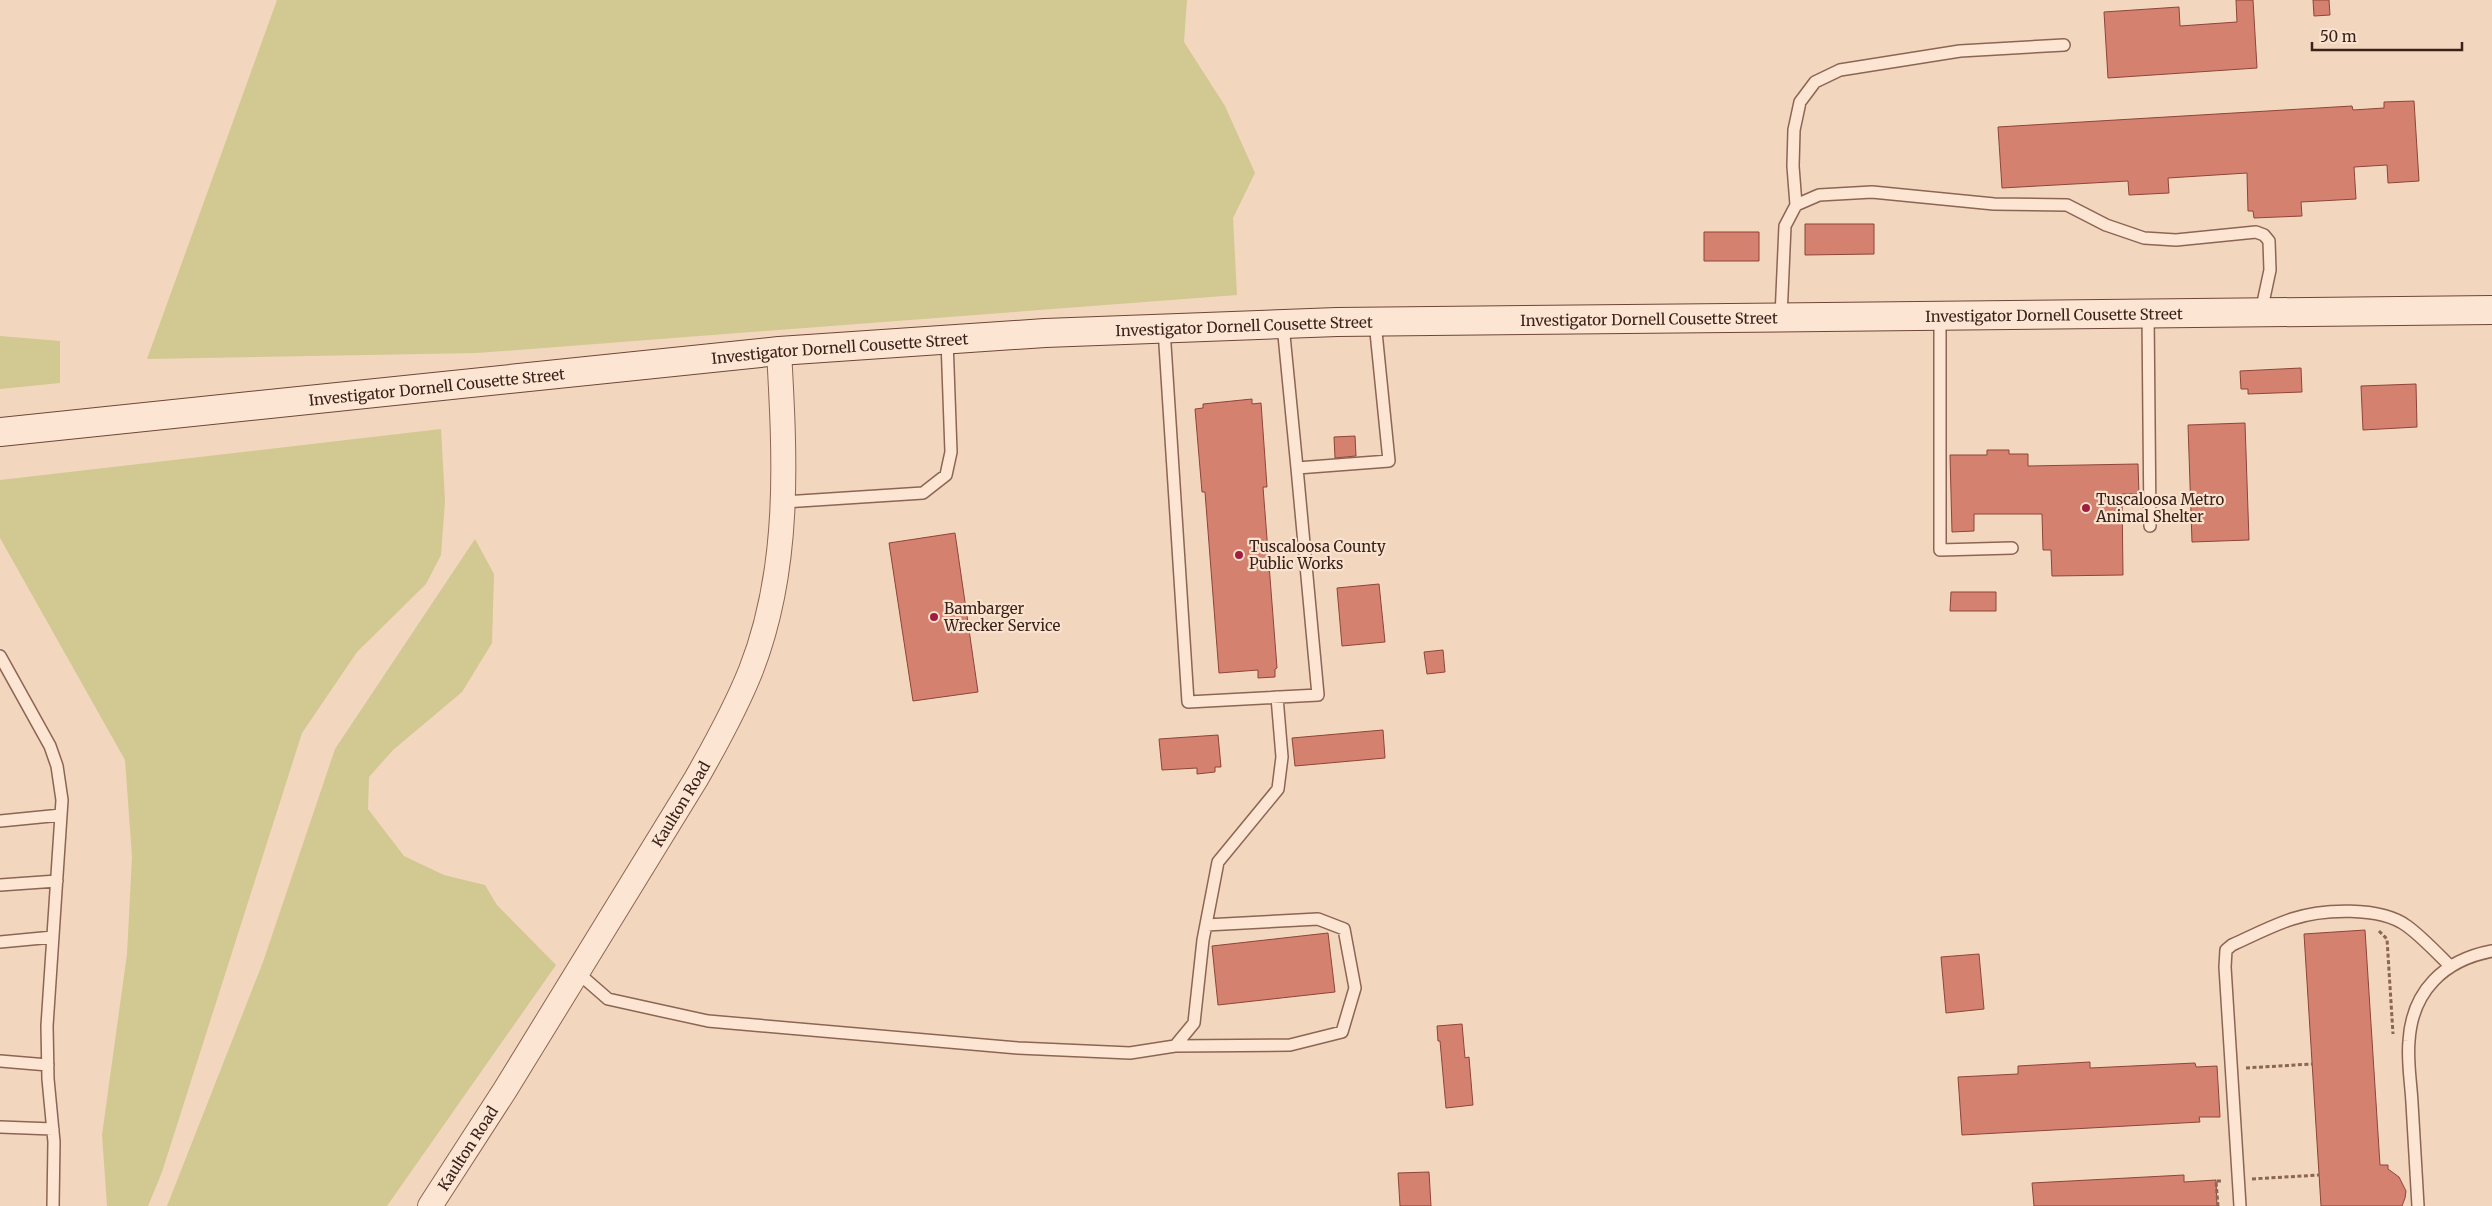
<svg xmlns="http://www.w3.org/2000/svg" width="2492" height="1206" viewBox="0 0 2492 1206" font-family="Merriweather,serif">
  <rect width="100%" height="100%" fill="#f2d6be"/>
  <path fill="#d1c991" d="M277,0h910l-3,42 41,64 30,67 -22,45 4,77 -760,58 -330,6z
    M0,336l60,5v42l-60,6z
    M441,429l4,72 -4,54 -15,29 -69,68 -55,81 -140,439 -14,34h-41l-5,-71 25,-181 5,-97 -7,-97 -125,-222v-58z
    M475,539l19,35 -2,69 -30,49 -69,58 -24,27 -1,32 36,47 40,19 41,10 12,20 59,60 -169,241h-220l96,-244 72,-213z"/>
  <path fill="#d5816f" stroke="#8e4538" d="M2236,0h17l4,68 -149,10 -4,-66 75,-5 1,19 57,-4z
    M2313,0h16l1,15 -16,1z
    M2414,101l5,80 -31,2 -1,-18 -33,2 2,32 -55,3 1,14 -48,2 -1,-7h-5l-1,-38 -79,5 1,15 -40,2 -1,-14 -126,7 -4,-61 354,-21 1,4 31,-2v-6z
    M1805,224h69v30l-69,1z
    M1704,232h55v29h-55z
    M2301,368l1,24 -54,2v-5h-7l-1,-18z
    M2416,384l1,43 -54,3 -2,-44z
    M1252,399v5l9,-1 6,84h-4l14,181 -2,1v8l-17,1v-8l-39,3 -14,-181h-3l-7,-83 8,-1v-4z
    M2245,423l4,117 -57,2 -4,-117z
    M1355,436l1,20 -21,2 -1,-21z
    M1987,450h22v4h19v12l110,-2 1,30h-17l1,81 -71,1 -1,-26h-8l-1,-36h-68v17l-22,1 -2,-77h37z
    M955,533l23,159 -65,9 -24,-158z
    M1379,584l6,58 -43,4 -5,-58z
    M1951,592h45v19h-46z
    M1443,650l2,22 -18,2 -3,-22z
    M1383,730l2,28 -90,8 -3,-28z
    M1218,735l3,32h-6v5l-18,2v-6l-35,2 -3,-31z
    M2365,930l15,235h8v4l11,8 7,14 -1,7 -3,8h-81l-17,-272z
    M1328,933l7,59 -117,13 -6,-59z
    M1979,954l5,55 -38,4 -5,-56z
    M1462,1024l3,34 4,-1 4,48 -27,3 -6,-67h-2l-1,-15z
    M2090,1062v6l105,-5 1,4 21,-1 3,51h-21l1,5 -238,13 -4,-58 60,-3v-8z
    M1429,1172l2,34h-31l-2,-33z
    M2184,1175v7l32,-2 1,26h-183l-2,-23z"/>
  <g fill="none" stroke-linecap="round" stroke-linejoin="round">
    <defs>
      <path id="lane" d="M1796,205l-3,-39 1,-36 6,-28 15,-20 25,-12 120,-19 104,-6
        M2148,313l2,213
        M1940,316v234l72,-2
        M1781,317l4,-91 11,-21 23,-10 53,-3 122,12 73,1 39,20 38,13 32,2 80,-8 8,3 5,6 1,29 -9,42
        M1283,325l14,143 92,-7 -14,-139
        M1164,329l24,373 130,-7 -21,-227
        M784,502l139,-9 23,-18 5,-23 -4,-112
        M0,656l50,90 7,20 5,34 -15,226 1,53 6,63 -1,64
        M0,821l61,-6
        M0,885l57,-4
        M0,942l53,-5
        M577,972l31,27 100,22 310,27 112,5 45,-7 115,-1 52,-13 13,-44 -11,-59 -26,-10 -112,6
        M1175,1046l19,-23 9,-83 15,-78 60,-73 4,-32 -5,-60
        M0,1061l48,4
        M0,1127l53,2
        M2240,1206l-15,-239 1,-17 6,-5c20,-9 39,-19 60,-26 30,-10 88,-13 115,7 15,11 29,26 42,39
        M2418,1206c-2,-34 -4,-69 -6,-103 -1,-20 -5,-42 -3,-62 3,-50 35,-81 83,-90"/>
      <g id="street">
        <path id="s1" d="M430,1206l75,-116 191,-311c20,-35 40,-71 55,-109 40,-102 34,-212 28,-319"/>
      </g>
      <g id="secondary">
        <path id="s2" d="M0,432l779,-81 266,-18 292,-11 1155,-12"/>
      </g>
    </defs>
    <use href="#lane" stroke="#8d6554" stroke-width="14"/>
    <use href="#street" stroke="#8d6554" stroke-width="26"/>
    <use href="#secondary" stroke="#6e4638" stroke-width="30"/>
    <path stroke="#8d6554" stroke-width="3" stroke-dasharray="4 2.5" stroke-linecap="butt" d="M2379,931l8,8 6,95
      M2246,1068l66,-4
      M2252,1179l67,-4
      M2218,1206l-2,-25h7"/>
    <use href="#lane" stroke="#fce5d2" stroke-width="11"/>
    <use href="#street" stroke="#fce5d2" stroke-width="24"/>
    <use href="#secondary" stroke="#fce5d2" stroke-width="28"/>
  </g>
  <g fill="#a21e3f" stroke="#f9e2ce" stroke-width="2">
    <circle cx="2086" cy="508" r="5"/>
    <circle cx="1239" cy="555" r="5"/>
    <circle cx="934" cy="617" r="5"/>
  </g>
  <g text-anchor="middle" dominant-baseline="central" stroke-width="4.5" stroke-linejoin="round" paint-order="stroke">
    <g font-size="15" fill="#3a221b" stroke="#f9e2ce">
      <text stroke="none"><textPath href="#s2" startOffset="2059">Investigator Dornell Cousette Street</textPath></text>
      <text stroke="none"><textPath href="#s2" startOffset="1654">Investigator Dornell Cousette Street</textPath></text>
      <text stroke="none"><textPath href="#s2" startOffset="1249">Investigator Dornell Cousette Street</textPath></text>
      <text stroke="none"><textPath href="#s2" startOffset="844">Investigator Dornell Cousette Street</textPath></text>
      <text stroke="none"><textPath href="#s2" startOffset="439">Investigator Dornell Cousette Street</textPath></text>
      <text stroke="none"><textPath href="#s1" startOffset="474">Kaulton Road</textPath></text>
      <text stroke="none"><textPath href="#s1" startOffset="69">Kaulton Road</textPath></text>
    </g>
    <g font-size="15" fill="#3a221b" stroke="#f9e2ce" text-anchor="start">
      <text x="2096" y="499">Tuscaloosa Metro<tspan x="2096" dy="17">Animal Shelter</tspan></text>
      <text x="1249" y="546">Tuscaloosa County<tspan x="1249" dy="17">Public Works</tspan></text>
      <text x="944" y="608">Bambarger<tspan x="944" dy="17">Wrecker Service</tspan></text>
    </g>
  </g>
  <path d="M2312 42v8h150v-8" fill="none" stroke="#3a221b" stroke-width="2.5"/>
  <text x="2320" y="42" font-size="15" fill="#3a221b" stroke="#f9e2ce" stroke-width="4" paint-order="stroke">50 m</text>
</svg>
